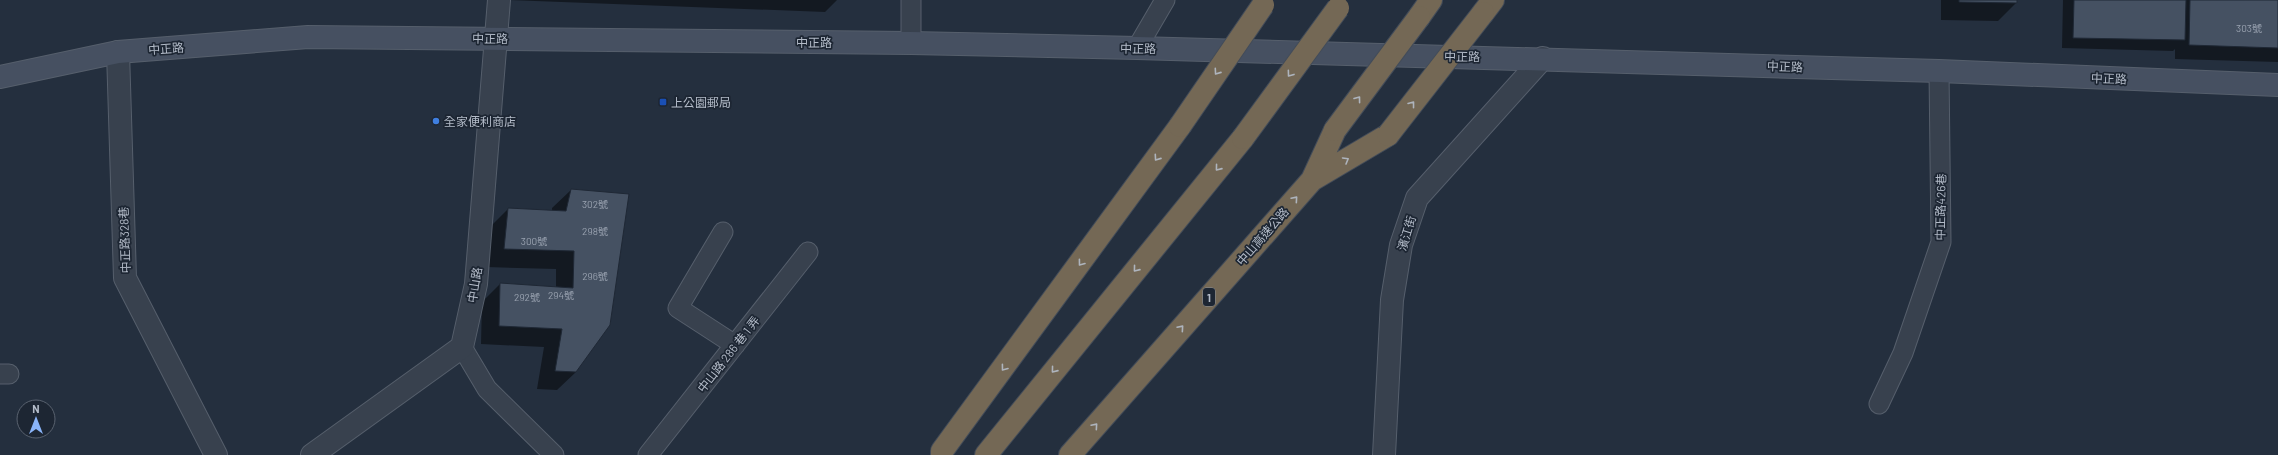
<svg xmlns="http://www.w3.org/2000/svg" width="2278" height="455" viewBox="0 0 2278 455" font-family="Barlow,'Noto Sans TC',sans-serif">
  <rect width="100%" height="100%" fill="#242f3e"/>
  <path fill="#0007" d="M509,0h328l-12,12z
    M1941,0h75v3l-18,18 -57,-1z
    M2063,0h215v62l-103,-3v-10l-2,2 -111,-3z
    M571,190l56,5 -51,177 -19,18 -20,-1 7,-42 -63,-3 1,-42 18,-18 56,4v-19l-70,-2 4,-40 18,-18 44,2v-3z"/>
  <path fill="#455162" stroke="#1f2835" d="M1959,0h58v3l-58,-1z
    M2074,0h112l-1,40 -112,-2z
    M2190,0h88v48l-89,-3z
    M571,189l58,5 -19,131 -34,47 -21,-1 7,-42 -63,-3 1,-43 73,5 1,-37 -70,-2 4,-41 58,3z"/>
  <g fill="none" stroke-linecap="round" stroke-linejoin="round">
    <defs>
      <path id="service" d="M911,43v-43
        M1137,48l28,-48
        M723,232l-45,76 57,37
        M462,347l25,42 67,66
        M0,374h9
        M1879,404l24,-51 38,-111 -2,-171
        M648,455l160,-203"/>
      <path id="minor" d="M118,52l7,226 91,177
        M312,455l150,-108 14,-63 23,-284
        M1384,455l8,-155 9,-55 16,-47 126,-140"/>
      <path id="secondary" d="M0,77l118,-25 190,-15 603,6 226,5 802,23 339,14"/>
      <path id="motorway" d="M1483,13l10,-13
        M1419,17l12,-17
        M1312,180l76,-45
        M942,455v-4l238,-325
        M986,455l257,-317
        M1070,455l242,-275 23,-50"/>
    </defs>
    <use href="#service" stroke="#565f6c" stroke-width="21"/>
    <use href="#minor" stroke="#565f6c" stroke-width="24"/>
    <use href="#secondary" stroke="#565f6c" stroke-width="24"/>
    <use href="#motorway" stroke="#434c59" stroke-width="24"/>
    <use href="#service" stroke="#38414e" stroke-width="19"/>
    <use href="#minor" stroke="#38414e" stroke-width="22"/>
    <use href="#secondary" stroke="#465061" stroke-width="22"/>
    <use href="#motorway" stroke="#746855" stroke-width="22"/>
    <defs>
      <path id="motorway-bridge" d="M1180,126l83,-121
        M1335,130l84,-113
        M1388,135l95,-122
        M1243,138l95,-130"/>
    </defs>
    <use href="#motorway-bridge" stroke="#434c59" stroke-width="24" stroke-linecap="butt"/>
    <use href="#motorway-bridge" stroke="#746855" stroke-width="22"/>
  </g>
  <defs><path id="oneway-chevron" d="M-2-3.5L2.5 0L-2 3.5" fill="none" stroke-width="1.6" stroke-linecap="round" stroke-linejoin="round"/></defs>
  <g stroke="#aeb4bd">
    <use href="#oneway-chevron" transform="translate(1217 72) rotate(125)"/>
    <use href="#oneway-chevron" transform="translate(1290 74) rotate(126)"/>
    <use href="#oneway-chevron" transform="translate(1358 99) rotate(-53)"/>
    <use href="#oneway-chevron" transform="translate(1412 104) rotate(-52)"/>
    <use href="#oneway-chevron" transform="translate(1157 158) rotate(125)"/>
    <use href="#oneway-chevron" transform="translate(1346 160) rotate(-30)"/>
    <use href="#oneway-chevron" transform="translate(1218 168) rotate(129)"/>
    <use href="#oneway-chevron" transform="translate(1295 199) rotate(-49)"/>
    <use href="#oneway-chevron" transform="translate(1081 263) rotate(127)"/>
    <use href="#oneway-chevron" transform="translate(1136 269) rotate(129)"/>
    <use href="#oneway-chevron" transform="translate(1181 328) rotate(-49)"/>
    <use href="#oneway-chevron" transform="translate(1004 368) rotate(127)"/>
    <use href="#oneway-chevron" transform="translate(1054 370) rotate(129)"/>
    <use href="#oneway-chevron" transform="translate(1095 426) rotate(-49)"/>
  </g>
  <rect fill="#1a4fb4" stroke="#1d2633" stroke-width="1.5" x="659" y="98" width="8" height="8" rx="2"/>
  <circle fill="#3f7fe0" stroke="#1d2633" stroke-width="1.5" cx="436" cy="121" r="4"/>
  <g text-anchor="middle" dominant-baseline="central" stroke-width="3.5" stroke-linejoin="round" paint-order="stroke">
    <g font-size="10" fill="#98a1af">
      <text x="2249" y="28">303號</text>
      <text x="595" y="204">302號</text>
      <text x="595" y="231">298號</text>
      <text x="534" y="241">300號</text>
      <text x="595" y="276">296號</text>
      <text x="561" y="295">294號</text>
      <text x="527" y="297">292號</text>
    </g>
    <rect fill="#1d2633" stroke="#878f9c" stroke-width="1" x="1203" y="288" width="12" height="18" rx="3"/>
    <g font-size="11" font-weight="bold" fill="#b4bcc9">
      <text x="1209" y="297">1</text>
    </g>
    <g font-size="12" fill="#b4bcc9" stroke="#1d2633">
      <text transform="translate(490 38) rotate(1)">中正路</text>
      <text x="814" y="42">中正路</text>
      <text transform="translate(166 48) rotate(-4)">中正路</text>
      <text transform="translate(1138 48) rotate(1)">中正路</text>
      <text transform="translate(1462 56) rotate(1)">中正路</text>
      <text transform="translate(1785 66) rotate(2)">中正路</text>
      <text transform="translate(2109 78) rotate(2)">中正路</text>
      <text transform="translate(1940 207) rotate(-89)">中正路426巷</text>
      <text transform="translate(1406 233) rotate(-73)">濱江街</text>
      <text transform="translate(1262 236) rotate(-49)">中山高速公路</text>
      <text transform="translate(124 240) rotate(-92)">中正路328巷</text>
      <text transform="translate(474 285) rotate(-81)">中山路</text>
      <text transform="translate(728 354) rotate(-52)">中山路 286 巷 1 弄</text>
    </g>
    <g font-size="12" fill="#b4bcc9" stroke="#1d2633" text-anchor="start">
      <text x="671" y="102">上公園郵局</text>
      <text x="444" y="121">全家便利商店</text>
    </g>
  </g>
  <g transform="translate(36 419)"><circle r="19" fill="#1d2633" stroke="#59626f"/>
  <path d="M0-3L7 15L0 10L-7 15Z" fill="#8ab4f8"/>
  <text y="-6" font-size="11" font-weight="bold" text-anchor="middle" fill="#b4bcc9">N</text>
  </g>
</svg>
